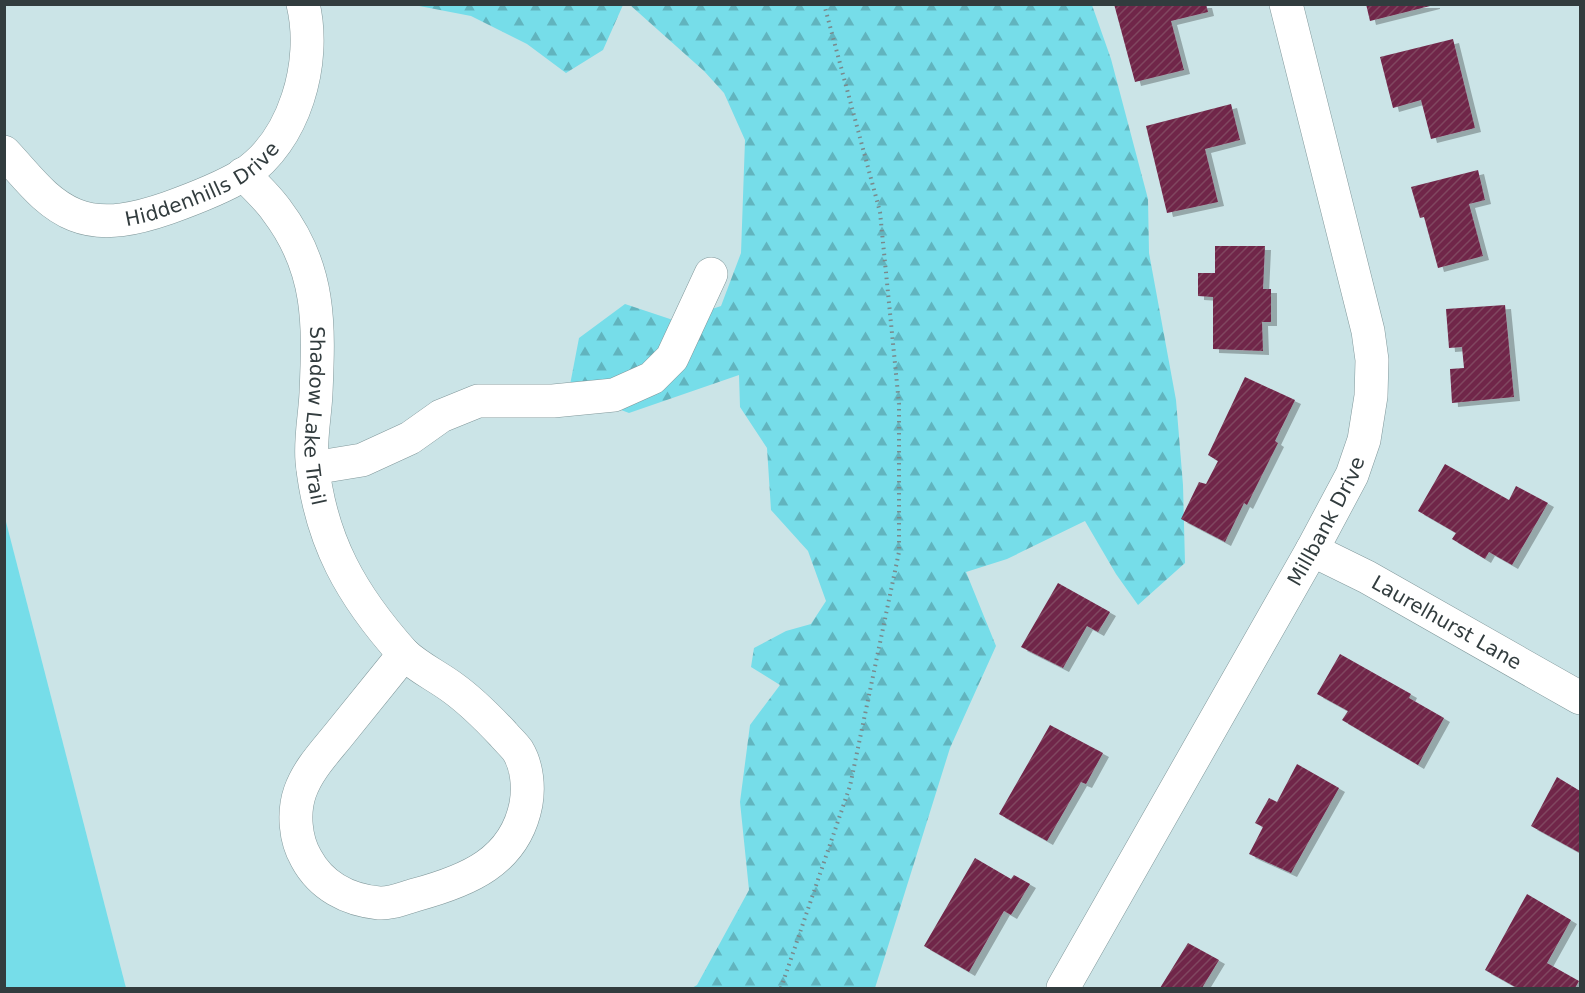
<svg xmlns="http://www.w3.org/2000/svg" width="1585" height="993" viewBox="0 0 1585 993" font-family="'DejaVu Sans',sans-serif">
  <defs>
    <pattern id="forest-firs" width="22" height="20" patternUnits="userSpaceOnUse" patternTransform="scale(1.5)"><rect width="22" height="20" fill="#76dde9"/><path d="M5 1l3.5 6h-7zM16 11l3.5 6h-7z" fill="#61b4be"/></pattern>
    <pattern id="building-hatch" width="6" height="6" patternUnits="userSpaceOnUse" patternTransform="scale(1.5)"><rect width="6" height="6" fill="#702648"/><path d="M-1 1l2-2M0 6l6-6M5 7l2-2" fill="none" stroke="#804661"/></pattern>
    <filter id="shadow"><feDropShadow dx="6" dy="4" stdDeviation="0" flood-color="#0004"/></filter>
  </defs>
  <rect width="100%" height="100%" fill="#cbe4e7"/>
  <path fill="url(#forest-firs)" d="M414,5l209,-1v1l-20,45 -37,23 -39,-29 -56,-28z
    M630,5h462l19,54 37,140 1,54 27,147 7,85 2,78 -47,42 -22,-31 -31,-53 -78,38 -41,13 30,74 -46,102 -75,240h-183l5,-3 52,-95 -9,-88 10,-77 30,-40 -29,-18 3,-19 32,-17 25,-7 15,-23 -18,-50 -37,-41 -4,-62 -27,-41 -1,-32 -110,38 -60,-23 10,-52 46,-34 51,17 45,-15 20,-53 4,-113 -21,-47 -20,-22z"/>
  <path fill="#76dde9" d="M4,514l122,474h-121z"/>
  <path fill="url(#building-hatch)" filter="url(#shadow)" d="M1114,4h92l2,8 -37,9 13,49 -49,12z
    M1366,4h68v1l-64,16z
    M1453,39l22,89 -44,11 -10,-39 -28,8 -13,-51z
    M1231,104l9,36 -35,9 13,53 -51,11 -21,-87z
    M1478,170l7,30 -16,4 14,52 -45,12 -14,-51 -4,1 -9,-31z
    M1215,246h50l-2,43h8v33h-9l1,29 -50,-2v-52l-15,-1v-23h17z
    M1505,305l9,92 -62,6 -2,-34 14,-1 -2,-21 -13,1 -3,-39z
    M1245,377l50,23 -20,41 3,2 -31,62 -3,-2 -19,39 -44,-23 18,-37 7,2 12,-23 -10,-6z
    M1445,464l64,36 7,-14 32,17 -36,62 -23,-13 -4,7 -33,-20 4,-6 -38,-22z
    M1058,583l52,29 -12,20 -11,-6 -24,42 -42,-21z
    M1340,654l71,40 -2,4 35,20 -26,47 -76,-45 6,-9 -31,-17z
    M1050,725l53,28 -17,31 -5,-2 -34,59 -48,-27z
    M1297,764l42,24 -48,85 -42,-19 14,-27 -8,-4 14,-25 8,4z
    M1557,777l23,14v62l-49,-27z
    M975,858l36,21 3,-4 16,9 -19,31 -7,-4 -35,61 -45,-26z
    M1527,894l44,26 -24,43 32,18 -4,7h-58l-32,-18z
    M1188,943l31,17 -17,28h-42z"/>
  <g fill="none" stroke-linecap="round" stroke-linejoin="round">
    <defs>
      <g id="minor">
        <path id="s1" d="M4,152c22,23 41,51 71,63 30,12 64,3 93,-7 25,-9 52,-19 75,-33 52,-34 74,-113 60,-171"/>
        <path id="s2" d="M243,174c12,12 25,24 34,37 44,58 42,114 39,182 -1,23 -6,45 -4,68 8,80 40,135 92,193"/>
        <path d="M313,468l49,-8 48,-22 31,-22 37,-15h75l61,-6 38,-17 20,-20 39,-84"/>
        <path id="s3" d="M1312,550l55,27 213,121"/>
        <path d="M404,654c15,14 33,22 49,34 18,13 34,29 50,46 4,5 11,11 15,17 9,15 11,36 8,53 -11,58 -59,77 -111,91 -11,3 -25,9 -36,8 -31,-3 -58,-17 -73,-45 -11,-19 -13,-46 -6,-66 8,-23 26,-41 41,-60 21,-26 42,-52 63,-78z"/>
        <path id="s4" d="M1063,988l249,-438 40,-75 12,-35 7,-44 1,-36 -4,-29 -82,-327"/>
      </g>
    </defs>
    <use href="#minor" stroke="#81989b" stroke-width="34"/>
    <path stroke="#79898c" stroke-width="4" stroke-dasharray="1.5 4.5" stroke-linecap="butt" d="M781,988l69,-202 49,-234v-148l-19,-192 -56,-208"/>
    <use href="#minor" stroke="#fff" stroke-width="33"/>
  </g>
  <g text-anchor="middle" dominant-baseline="central" stroke-width="6" stroke-linejoin="round" paint-order="stroke">
    <g font-size="20" fill="#323c3e" stroke="#d8f1f4">
      <text stroke="none"><textPath href="#s1" startOffset="232">Hiddenhills Drive</textPath></text>
      <text stroke="none"><textPath href="#s2" startOffset="264">Shadow Lake Trail</textPath></text>
      <text stroke="none"><textPath href="#s4" startOffset="536">Millbank Drive</textPath></text>
      <text stroke="none"><textPath href="#s3" startOffset="153">Laurelhurst Lane</textPath></text>
    </g>
  </g>
  <rect width="1585" height="993" fill="none" stroke="#323c3e" stroke-width="12"/>
</svg>
